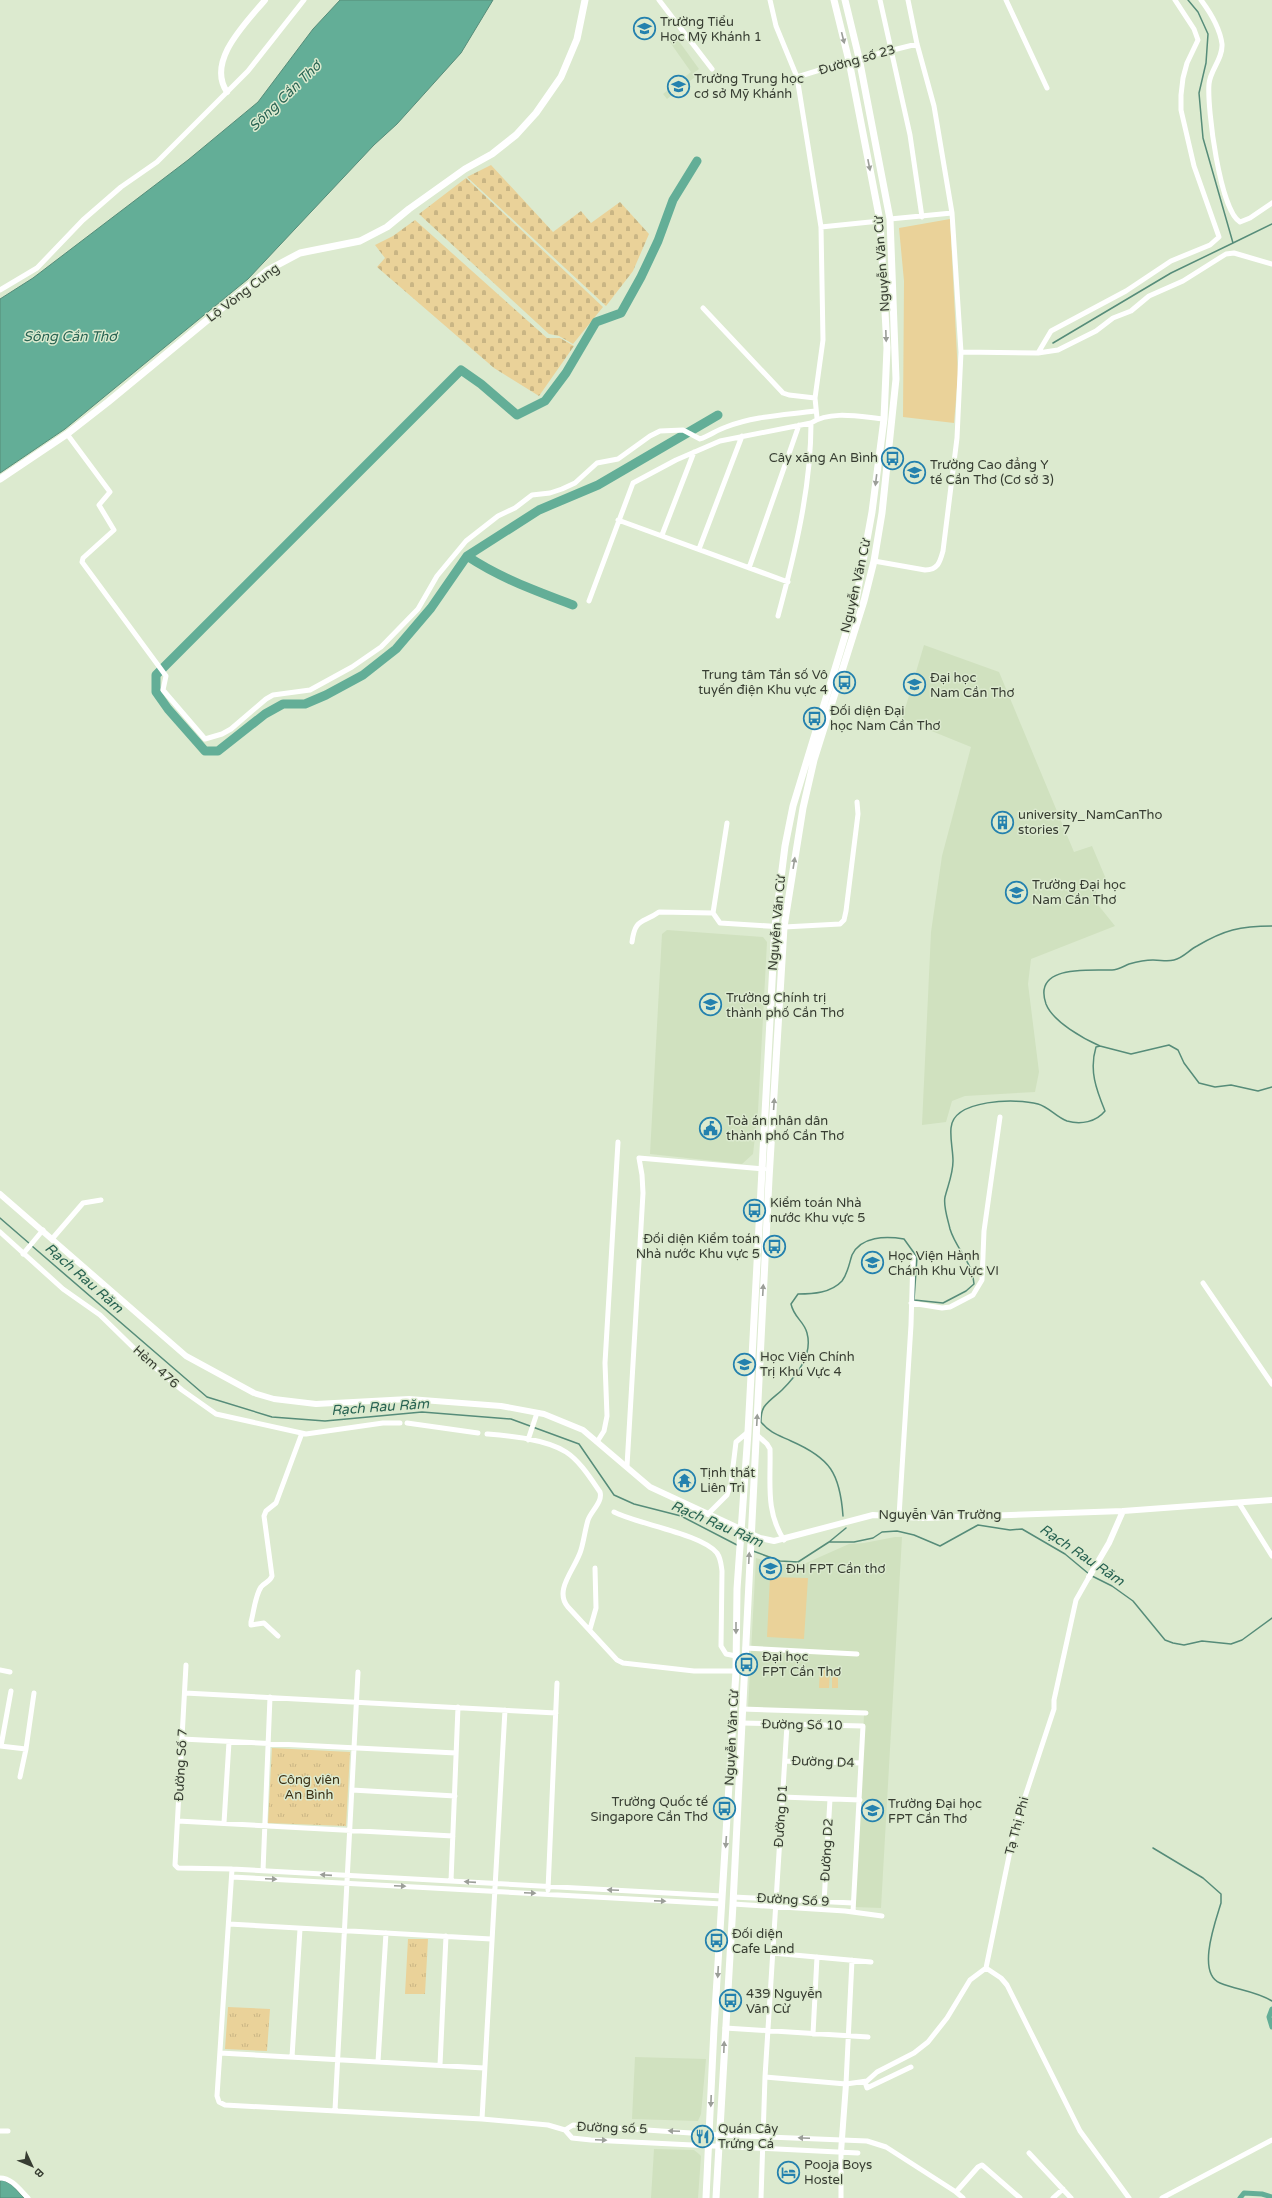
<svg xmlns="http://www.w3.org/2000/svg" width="1272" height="2198" viewBox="0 0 1272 2198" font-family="'Varela Round',sans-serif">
  <defs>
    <pattern id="cemetery-stones" width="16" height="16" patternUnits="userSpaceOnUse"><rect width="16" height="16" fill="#ead299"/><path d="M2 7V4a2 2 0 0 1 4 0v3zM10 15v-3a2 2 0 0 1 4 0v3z" fill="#c9b584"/></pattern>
    <pattern id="park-tufts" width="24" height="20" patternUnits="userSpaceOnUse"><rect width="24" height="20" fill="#ead299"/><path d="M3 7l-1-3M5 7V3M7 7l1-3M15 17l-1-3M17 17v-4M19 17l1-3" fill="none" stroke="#c9b584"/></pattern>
  </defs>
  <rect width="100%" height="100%" fill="#dceacf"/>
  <path fill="#d0e1bf" d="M673,33l26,36 -7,5 3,3 -28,22 -4,-5 28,-22 -24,-34z
    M924,645l75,27 75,180 18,-6 14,33 -9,4 -2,18 20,25 -84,33 -3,25 11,88 -4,20 -70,4 -13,5 -6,21 -24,3 9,-193 11,-76 29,-109 -69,-28z
    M667,930l96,7 4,5 -9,169 -5,43 -11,10 -92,-10 12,-220z
    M895,1537h7l-21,371 -27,-1 10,-192 -116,-6 8,-151 22,6h26l45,-20 15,-1z
    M635,2057l71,2 -5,55 -3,7 -66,-2z
    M654,2149l40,1 5,4 2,2 -3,42h-47z"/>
  <path fill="#ead299" d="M950,219l8,156 -4,48 -51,-6 1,-136 -5,-53z
    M770,1577l38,1 -4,61 -37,-2z
    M820,1668l10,1 -1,19h-10z
    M832,1675h6v13h-6z"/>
  <path fill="url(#cemetery-stones)" d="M491,165l62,67 28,-21 10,12 29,-21 29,32 -16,37 -27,35 -139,-129z
    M466,178l137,129 -30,37 -14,-8 -10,-2 -130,-120z
    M415,220l132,118h13l14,8 -35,50 -45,-28 -117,-101 8,-9 -10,-13 18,-9z"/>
  <path fill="url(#park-tufts)" d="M272,1748l78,4 -4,74 -78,-3z
    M408,1939h20l-3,55h-20z
    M228,2007l42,2 -3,42 -42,-2z"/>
  <path fill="#63ae97" stroke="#568c79" d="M340,0h153l-32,53 -64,71 -23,21 -126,134 -183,150 -65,44v-174l33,-21 155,-118 70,-58 55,-73z
    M3,2180l9,5 12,13h-24v-17z"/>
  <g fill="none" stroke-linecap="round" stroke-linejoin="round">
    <path stroke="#568c79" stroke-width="1.5" d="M1188,0l10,12 10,22 -2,29 -7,30 4,45 30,105 39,-19
      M1053,343l118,-70 62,-30
      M1100,1046l31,8 38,-9 9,5 6,13 15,20 16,4 16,-2 27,6 14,-4
      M0,1218l30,26
      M32,1246l175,151 65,20 53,4 97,-9 89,7 68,25 35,51 20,9 47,12 56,29
      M843,1516c-3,-43 -13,-58 -52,-75 -13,-6 -21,-8 -30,-19 0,-5 1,-12 3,-15 5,-7 13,-12 18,-17 15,-15 31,-35 25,-57 -3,-12 -13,-15 -16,-29l7,-10c15,0 33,-1 44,-13 6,-8 7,-17 10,-26 9,-19 34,-19 52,-16l13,18 -3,43 29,3 23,-12 8,-7c-1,-21 -18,-35 -24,-55 -2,-9 -7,-23 -5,-32 3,-12 8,-23 8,-36 0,-11 -3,-21 -2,-33 2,-29 66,-30 87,-24 11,3 18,13 29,17 14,4 29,1 38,-10 -9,-22 -16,-41 -9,-64l4,-1c-16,-7 -47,-24 -54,-42 -14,-40 44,-33 66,-34 6,0 12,-4 17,-6 7,-2 17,-4 24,-4 8,0 14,2 21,0 9,-2 15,-10 23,-14 27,-16 43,-20 75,-20
      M829,1542l17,-14
      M753,1551l27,10 18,1 31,-20h25l19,-4 9,-6 15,-1 17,4 26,11 38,-21 32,5 12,-1 43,25 24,20
      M1092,1576l20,10 21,15 32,39 8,3 11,2 18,-4 29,3 11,-4 30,-22
      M1153,1848l50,30 18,16v9c-5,17 -25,70 -1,80 17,7 36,8 52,18"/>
    <path stroke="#63ae97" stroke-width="5" d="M1272,2009l-3,8 3,10
      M1240,2198l4,-5 18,1 10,3"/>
    <path stroke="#63ae97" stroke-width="9" d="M697,161l-24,39 -15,41 -17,36 -20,36 -25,9 -30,51 -21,28 -28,14 -36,-31 -20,-14 -305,305v17l12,17 37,42h13l47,-37 18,-10h22l21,-9 37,-20 33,-26 35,-41 36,-52 72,-46 59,-25 120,-70
      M467,556c33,22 69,35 106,49"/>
    <path stroke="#fff" stroke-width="5" d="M659,0l53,69
      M770,0l6,26 21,51 24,150 59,-6
      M880,0l30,135 12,82
      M1006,0l41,88
      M1201,0c9,12 19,29 21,44 1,15 -12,26 -13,40 -2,24 11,127 31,138l10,-4 22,-15
      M797,77l52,-16 68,-17
      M890,219l62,-6
      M0,290l37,-22 46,-48 38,-33 36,-25 91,-91 56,-71
      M703,308l80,85 6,2 26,3 2,20
      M961,352l77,1 20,-3 38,-19 17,-13 18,-7 18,-15 34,-15 43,-27 8,-1 38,11
      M1038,353l13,-22 75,-40 45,-30 39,-16 9,-8 -25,-71 -13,-56v-15l2,-17 4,-15 11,-23 -4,-11 -19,-29
      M815,398l8,-58 -2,-113
      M67,434l43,58 -11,13 15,25 -31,28 -1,4 84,114 -3,14 42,49 17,-5 9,-5 35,-30 7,-4 37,-5 42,-23 29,-20 37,-38 19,-33 29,-35 32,-25 17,-8 17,-13 18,-2 12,-4 13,-6 22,-20 21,-4 32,-23 10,-5 23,-1 17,9c9,-3 17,-9 26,-12 28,-11 59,-12 89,-16
      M618,520l170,62
      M662,535l32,-83
      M699,549l43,-113
      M874,561l51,9c13,0 15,-8 18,-19l14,-113 4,-86 -9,-139 -18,-107 -17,-62 -9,-44
      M749,568l50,-143
      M589,601l44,-118 43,-23 44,-19 91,-18c20,-13 50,-6 73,-4
      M778,616c17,-63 33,-128 33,-193
      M727,823l-14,90 7,10 64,4 56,-3 4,-4 2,-9 12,-97 -1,-12
      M632,942c3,-24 10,-18 27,-30l54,1
      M0,1232l63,57 37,26 46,45 36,30 34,24 90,20 77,-11h17
      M52,1239l31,-36 18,-3
      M23,1254l20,-24
      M1203,1283l69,101
      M911,1303l31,5 8,-1 23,-12 9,-15 2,-49 16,-114
      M407,1423l71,10
      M487,1434c23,2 59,5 79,18 14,9 25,27 34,40 3,10 -9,19 -12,28 -3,10 -4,20 -7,30 -5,18 -28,40 -13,57l49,53 6,3 71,8h42
      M756,1434l11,10 3,5c1,33 -5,62 14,91
      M528,1440l9,-27
      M597,1442l7,-11 3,-15 -2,-53 13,-221
      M627,1466l16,-273 -1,-18 -3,-17 125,11
      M1239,1503l33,53
      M614,1512c23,12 88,22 103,41 4,6 4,11 5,18l-1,75 5,8 10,2
      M708,1514l19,-19 4,-12 5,-41 12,-10
      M899,1516l12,-191 2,-68
      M590,1629l6,-21 -1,-40
      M278,1636l-14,-13 -13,2v-3c3,-11 4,-26 10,-35 4,-5 9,-5 11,-11l-8,-60 2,-5 10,-8 26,-70
      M745,1648l112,6
      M186,1665l-11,200 3,3 54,1 490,27
      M0,1670l10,2
      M185,1693l371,20
      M742,1709l124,4
      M741,1723l122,3 -10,186
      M182,1739l274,14
      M0,1746l26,3 8,-56
      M1,1746l10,-55
      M785,1761l76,2
      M20,1777l6,-28
      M352,1790l103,6
      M782,1797l78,3
      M178,1821l275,15
      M224,1823l5,-81
      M232,1869l-15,227 2,6 6,3 257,14 66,6 17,5
      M263,1871l7,-174
      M232,1877l490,27
      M451,1881l7,-174
      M548,1890l9,-207
      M733,1897l120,6
      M824,1902l6,-103
      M733,1904l112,7 37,5
      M229,1924l262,15
      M772,1953l99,9
      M986,1968l15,10 6,7 73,146 49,67
      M725,2028l143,9
      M813,2034l4,-77
      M220,2053l264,15
      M292,2057l8,-128
      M378,2062l8,-129
      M440,2065l6,-129
      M765,2077l81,7 21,-3 10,-9 37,-19 14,-11 19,-24 23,-38 16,-12 29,-141 39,-118v-9l22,-100 13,-23
      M865,2082l2,6 44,-21
      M846,2084l6,-124
      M335,2110l23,-438
      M482,2119l23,-409
      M565,2130l8,-5 147,10 147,6 19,6 70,45 22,-25 4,-2 38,33
      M565,2130l7,8 19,2 267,13
      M0,2131h8
      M1029,2153l42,45
      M0,2178c12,0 20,12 28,20
      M956,2192l7,6
      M761,2198l4,-121 22,-352
      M841,2198v-46
      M1053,2198l10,-9
      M1162,2198l110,-58"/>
    <path stroke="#fff" stroke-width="6" d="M227,92c-21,-31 19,-69 38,-92
      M0,1194l186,162 68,37 20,6 42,5 93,-5 92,7 43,8 39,16 67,57 110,51 14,3 99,-26 50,3 200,-7 149,-11
      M1089,1577l20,-34 14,-32
      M841,2152l5,-68"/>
    <path stroke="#fff" stroke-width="7" d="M0,479l67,-45 41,-32 160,-132 32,-17 60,-12 27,-14 22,-18 56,-40 27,-15 24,-19 20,-22 25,-36 16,-38 8,-39
      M706,2198l8,-170 22,-357 1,-82 11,-157 27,-506 10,-80 8,-40 63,-206 16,-88 12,-93 3,-71 -7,-127 -31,-160 -15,-61
      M716,2198l17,-294 36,-725 15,-252 19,-119 11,-48 50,-159 10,-40 8,-48 14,-134 -6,-160 -31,-161 -14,-58"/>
  </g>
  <defs><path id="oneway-solid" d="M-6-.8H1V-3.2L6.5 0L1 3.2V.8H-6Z"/></defs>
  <g fill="#9b9e98">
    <use href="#oneway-solid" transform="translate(843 38) rotate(76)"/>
    <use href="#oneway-solid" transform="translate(869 165) rotate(79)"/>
    <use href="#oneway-solid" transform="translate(886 336) rotate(88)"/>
    <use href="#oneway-solid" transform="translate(876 480) rotate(97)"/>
    <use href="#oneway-solid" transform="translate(794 863) rotate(-81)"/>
    <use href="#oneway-solid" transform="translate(774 1104) rotate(-86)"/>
    <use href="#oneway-solid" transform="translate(763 1290) rotate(-87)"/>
    <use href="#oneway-solid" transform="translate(757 1420) rotate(-87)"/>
    <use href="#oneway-solid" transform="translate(749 1558) rotate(-87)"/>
    <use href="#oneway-solid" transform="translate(736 1628) rotate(90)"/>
    <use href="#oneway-solid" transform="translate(726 1842) rotate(94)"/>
    <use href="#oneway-solid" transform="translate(326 1875) rotate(-176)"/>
    <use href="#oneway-solid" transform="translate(271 1879) rotate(3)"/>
    <use href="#oneway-solid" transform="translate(470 1882) rotate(-176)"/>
    <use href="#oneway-solid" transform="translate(400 1886) rotate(3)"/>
    <use href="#oneway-solid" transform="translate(613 1890) rotate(-177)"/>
    <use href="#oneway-solid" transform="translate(530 1893) rotate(2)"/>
    <use href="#oneway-solid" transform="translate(660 1901) rotate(3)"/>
    <use href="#oneway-solid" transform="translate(718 1972) rotate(93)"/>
    <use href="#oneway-solid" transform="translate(724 2047) rotate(-88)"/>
    <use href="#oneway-solid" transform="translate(711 2101) rotate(92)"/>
    <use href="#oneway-solid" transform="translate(674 2131) rotate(-177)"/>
    <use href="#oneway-solid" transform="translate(804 2138) rotate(-178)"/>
    <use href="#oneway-solid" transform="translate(601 2140) rotate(3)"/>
  </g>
  <defs>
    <symbol id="school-ring" viewBox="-11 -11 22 22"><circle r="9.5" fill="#dceacf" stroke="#2481ae" stroke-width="1.5"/><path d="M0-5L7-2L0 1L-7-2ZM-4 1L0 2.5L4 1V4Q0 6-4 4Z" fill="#2481ae"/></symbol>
    <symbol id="bus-ring" viewBox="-11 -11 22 22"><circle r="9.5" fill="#dceacf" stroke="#2481ae" stroke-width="1.5"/><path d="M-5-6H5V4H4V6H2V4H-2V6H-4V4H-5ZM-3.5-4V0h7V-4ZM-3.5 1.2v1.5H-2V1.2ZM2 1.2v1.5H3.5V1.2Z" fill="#2481ae"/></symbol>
    <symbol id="university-ring" viewBox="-11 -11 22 22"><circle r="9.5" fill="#dceacf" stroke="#2481ae" stroke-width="1.5"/><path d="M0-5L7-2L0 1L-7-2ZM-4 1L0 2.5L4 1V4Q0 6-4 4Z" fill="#2481ae"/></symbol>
    <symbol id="building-ring" viewBox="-11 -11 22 22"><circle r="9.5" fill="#dceacf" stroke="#2481ae" stroke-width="1.5"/><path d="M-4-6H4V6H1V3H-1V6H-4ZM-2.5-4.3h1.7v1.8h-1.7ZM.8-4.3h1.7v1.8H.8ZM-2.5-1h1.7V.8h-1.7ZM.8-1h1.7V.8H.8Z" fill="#2481ae"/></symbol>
    <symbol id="civic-ring" viewBox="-11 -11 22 22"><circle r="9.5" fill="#dceacf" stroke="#2481ae" stroke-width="1.5"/><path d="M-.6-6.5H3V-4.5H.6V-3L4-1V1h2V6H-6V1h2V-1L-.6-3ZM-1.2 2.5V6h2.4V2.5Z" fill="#2481ae"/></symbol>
    <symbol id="temple-ring" viewBox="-11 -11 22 22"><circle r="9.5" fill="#dceacf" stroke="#2481ae" stroke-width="1.5"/><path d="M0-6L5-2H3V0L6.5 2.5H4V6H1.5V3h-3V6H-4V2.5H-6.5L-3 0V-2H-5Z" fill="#2481ae"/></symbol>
    <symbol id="restaurant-ring" viewBox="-11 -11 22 22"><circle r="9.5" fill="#dceacf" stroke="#2481ae" stroke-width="1.5"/><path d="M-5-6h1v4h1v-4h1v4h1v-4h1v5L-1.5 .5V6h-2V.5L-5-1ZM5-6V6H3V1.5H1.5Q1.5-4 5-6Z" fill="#2481ae"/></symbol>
    <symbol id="hotel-ring" viewBox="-11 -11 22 22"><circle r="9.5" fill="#dceacf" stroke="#2481ae" stroke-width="1.5"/><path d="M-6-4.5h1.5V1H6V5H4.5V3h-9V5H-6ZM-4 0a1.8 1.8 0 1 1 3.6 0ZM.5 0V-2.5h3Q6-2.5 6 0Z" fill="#2481ae"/></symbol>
  </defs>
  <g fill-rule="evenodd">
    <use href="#school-ring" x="632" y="16" width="25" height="25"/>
    <use href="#school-ring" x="666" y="74" width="25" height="25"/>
    <use href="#bus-ring" x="880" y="446" width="25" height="25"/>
    <use href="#university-ring" x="902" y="460" width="25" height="25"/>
    <use href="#bus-ring" x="832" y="670" width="25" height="25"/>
    <use href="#university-ring" x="902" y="672" width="25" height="25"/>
    <use href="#bus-ring" x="802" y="706" width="25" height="25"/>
    <use href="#building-ring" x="990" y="810" width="25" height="25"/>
    <use href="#university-ring" x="1004" y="880" width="25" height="25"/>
    <use href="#university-ring" x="698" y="992" width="25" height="25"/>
    <use href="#civic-ring" x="698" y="1116" width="25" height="25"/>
    <use href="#bus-ring" x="742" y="1198" width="25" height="25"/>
    <use href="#bus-ring" x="762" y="1234" width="25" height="25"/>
    <use href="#university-ring" x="860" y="1250" width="25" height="25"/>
    <use href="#university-ring" x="732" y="1352" width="25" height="25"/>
    <use href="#temple-ring" x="672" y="1468" width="25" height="25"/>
    <use href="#university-ring" x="758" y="1556" width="25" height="25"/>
    <use href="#bus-ring" x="734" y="1652" width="25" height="25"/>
    <use href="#bus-ring" x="712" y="1796" width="25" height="25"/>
    <use href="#university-ring" x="860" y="1798" width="25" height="25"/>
    <use href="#bus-ring" x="704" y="1928" width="25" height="25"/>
    <use href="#bus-ring" x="718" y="1988" width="25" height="25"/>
    <use href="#restaurant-ring" x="690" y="2124" width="25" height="25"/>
    <use href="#hotel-ring" x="776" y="2160" width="25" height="25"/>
  </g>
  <g text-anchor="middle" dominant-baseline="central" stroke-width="3" stroke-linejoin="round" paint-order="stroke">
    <g font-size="13" fill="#373d32" stroke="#dceacf" text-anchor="start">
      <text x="660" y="22">Trường Tiểu<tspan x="660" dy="15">Học Mỹ Khánh 1</tspan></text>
      <text x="694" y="79">Trường Trung học<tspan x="694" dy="15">cơ sở Mỹ Khánh</tspan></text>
      <text x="878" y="458" text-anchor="end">Cây xăng An Bình</text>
      <text x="930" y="465">Trường Cao đẳng Y<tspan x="930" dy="15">tế Cần Thơ (Cơ sở 3)</tspan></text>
      <text x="828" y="675" text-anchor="end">Trung tâm Tần số Vô<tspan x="828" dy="15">tuyến điện Khu vực 4</tspan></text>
      <text x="930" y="678">Đại học<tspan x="930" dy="15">Nam Cần Thơ</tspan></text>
      <text x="830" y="711">Đối diện Đại<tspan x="830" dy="15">học Nam Cần Thơ</tspan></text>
      <text x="1018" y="815">university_NamCanTho<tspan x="1018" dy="15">stories 7</tspan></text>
      <text x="1032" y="885">Trường Đại học<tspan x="1032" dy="15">Nam Cần Thơ</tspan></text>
      <text x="726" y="998">Trường Chính trị<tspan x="726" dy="15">thành phố Cần Thơ</tspan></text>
      <text x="726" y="1121">Toà án nhân dân<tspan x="726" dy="15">thành phố Cần Thơ</tspan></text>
      <text x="770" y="1203">Kiểm toán Nhà<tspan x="770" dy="15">nước Khu vực 5</tspan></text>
      <text x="760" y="1239" text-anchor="end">Đối diện Kiểm toán<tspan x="760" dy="15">Nhà nước Khu vực 5</tspan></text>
      <text x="888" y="1256">Học Viện Hành<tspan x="888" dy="15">Chánh Khu Vực VI</tspan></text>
      <text x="760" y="1357">Học Viện Chính<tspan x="760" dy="15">Trị Khu Vực 4</tspan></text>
      <text x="700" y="1473">Tịnh thất<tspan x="700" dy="15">Liên Trì</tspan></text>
      <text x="786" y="1569">ĐH FPT Cần thơ</text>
      <text x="762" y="1657">Đại học<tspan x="762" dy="15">FPT Cần Thơ</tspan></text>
      <text x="708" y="1802" text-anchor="end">Trường Quốc tế<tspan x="708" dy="15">Singapore Cần Thơ</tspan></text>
      <text x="888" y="1804">Trường Đại học<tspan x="888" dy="15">FPT Cần Thơ</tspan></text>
      <text x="732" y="1934">Đối diện<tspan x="732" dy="15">Cafe Land</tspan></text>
      <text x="746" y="1994">439 Nguyễn<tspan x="746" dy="15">Văn Cừ</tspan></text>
      <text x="718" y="2129">Quán Cây<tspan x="718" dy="15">Trứng Cá</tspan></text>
      <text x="804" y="2165">Pooja Boys<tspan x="804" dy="15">Hostel</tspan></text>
    </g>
    <g font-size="13" fill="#373d32" stroke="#dceacf">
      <text transform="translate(857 60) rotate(-16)">Đường số 23</text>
      <text transform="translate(882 264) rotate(-94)">Nguyễn Văn Cừ</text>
      <text transform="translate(243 293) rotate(-37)">Lộ Vòng Cung</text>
      <text transform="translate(856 586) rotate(-77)">Nguyễn Văn Cừ</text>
      <text transform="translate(777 923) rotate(-85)">Nguyễn Văn Cừ</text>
      <text transform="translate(156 1367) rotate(42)">Hẻm 476</text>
      <text x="940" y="1515">Nguyễn Văn Trường</text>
      <text transform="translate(802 1725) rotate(1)">Đường Số 10</text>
      <text transform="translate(732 1738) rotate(-87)">Nguyễn Văn Cừ</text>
      <text transform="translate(823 1762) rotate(2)">Đường D4</text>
      <text transform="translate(181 1765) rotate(-87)">Đường Số 7</text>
      <text transform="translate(781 1816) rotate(-86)">Đường D1</text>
      <text transform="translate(1017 1826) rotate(-75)">Tạ Thị Phi</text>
      <text transform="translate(827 1850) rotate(-87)">Đường D2</text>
      <text transform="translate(793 1900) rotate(3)">Đường Số 9</text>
      <text transform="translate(612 2128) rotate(2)">Đường số 5</text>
    </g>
    <g font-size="13" fill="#3b3014" stroke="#dceacf">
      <text x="309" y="1780">Công viên<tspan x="309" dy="15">An Bình</tspan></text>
    </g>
    <g font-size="14" font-style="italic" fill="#286352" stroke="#dceacf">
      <text transform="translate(285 96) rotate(-44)">Sông Cần Thơ</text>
      <text x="70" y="336">Sông Cần Thơ</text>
      <text transform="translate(84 1278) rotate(41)">Rạch Rau Răm</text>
      <text transform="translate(380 1407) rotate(-4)">Rạch Rau Răm</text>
      <text transform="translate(717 1524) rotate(23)">Rạch Rau Răm</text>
      <text transform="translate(1082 1555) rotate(34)">Rạch Rau Răm</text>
    </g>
  </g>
  <g transform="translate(32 2166) rotate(134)" stroke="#dceacf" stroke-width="3" paint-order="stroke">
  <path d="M0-3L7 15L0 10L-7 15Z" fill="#373d32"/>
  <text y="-6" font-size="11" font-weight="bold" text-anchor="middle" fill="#373d32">B</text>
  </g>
</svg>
